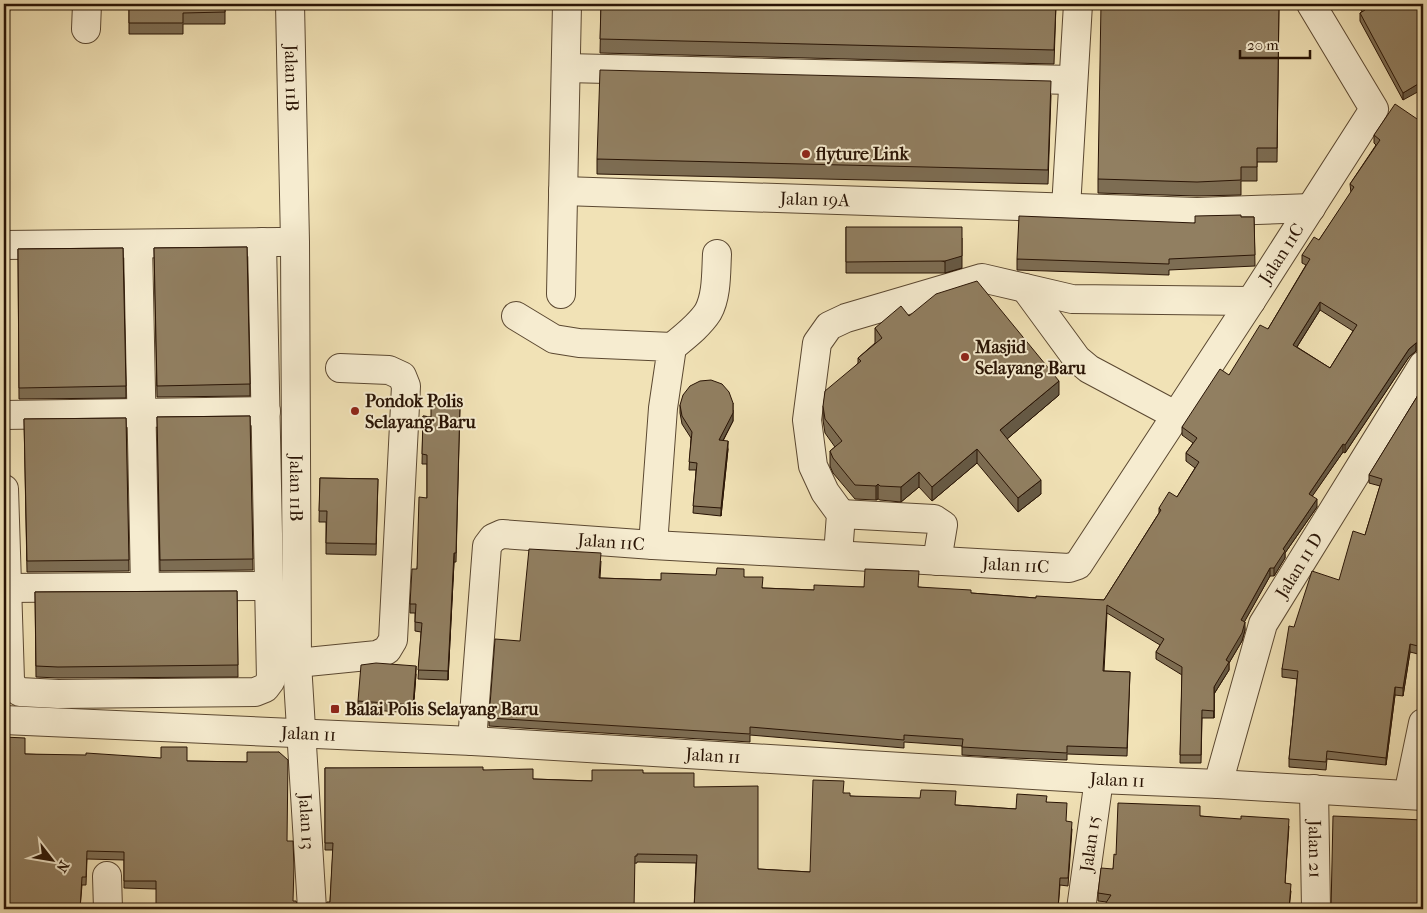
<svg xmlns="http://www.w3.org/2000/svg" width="1427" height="913" viewBox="0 0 1427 913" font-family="'IM FELL French Canon',serif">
  <rect width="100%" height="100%" fill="#f1e2b6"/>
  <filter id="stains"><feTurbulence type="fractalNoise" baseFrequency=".004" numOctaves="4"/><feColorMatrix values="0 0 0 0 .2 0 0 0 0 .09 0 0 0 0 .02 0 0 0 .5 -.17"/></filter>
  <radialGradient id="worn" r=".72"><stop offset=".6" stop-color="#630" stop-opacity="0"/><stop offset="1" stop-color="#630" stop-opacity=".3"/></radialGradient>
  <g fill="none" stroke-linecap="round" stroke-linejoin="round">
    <defs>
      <g id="minor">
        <path id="s1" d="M290,4l5,238 2,421 15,246"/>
        <path d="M86,29l1,-25"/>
        <path d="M566,68l507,12"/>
        <path id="s2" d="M563,191l634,21 114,-4"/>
        <path d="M1066,208l12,-204"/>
        <path d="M138,244l7,342"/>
        <path d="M4,245l276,-3"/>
        <path d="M1025,288l52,71 12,10 88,47"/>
        <path d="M561,294l6,-290"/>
        <path d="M516,316l38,23 25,4 93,4 -9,61 -10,137"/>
        <path d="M672,347c12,-10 27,-21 36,-35 9,-16 8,-40 9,-58"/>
        <path d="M4,415l262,-4"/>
        <path d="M4,489l6,191 3,7 7,5 38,2 197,-2 10,-4 6,-8 -9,-438"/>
        <path d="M841,514l93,5 9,6 -6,36"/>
        <path d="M838,555l3,-41 -16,-22 -12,-26 -6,-46 10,-77 12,-17 17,-8 136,-40 90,21 179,2"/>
        <path d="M6,588l263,-2"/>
        <path d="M297,663l80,-8 10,-5 6,-10 13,-254 -4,-10 -13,-6 -49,-2"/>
        <path id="s3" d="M4,720l468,21 627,38 119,5 205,12"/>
        <path id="s4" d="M472,741l15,-195 6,-8 9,-4 151,11 416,23 9,-3 173,-264 123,-192 -63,-105"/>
        <path id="s5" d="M1218,784l45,-160 160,-259"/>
        <path id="s6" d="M1314,789l2,120"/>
        <path d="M1408,795l15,-72"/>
        <path d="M107,876l1,33"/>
        <path id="s7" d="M1081,909l18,-130"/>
      </g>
    </defs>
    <use href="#minor" stroke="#5b4831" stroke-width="30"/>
    <use href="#minor" stroke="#f6ecd0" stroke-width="28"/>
  </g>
  <path fill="#7d6d53" stroke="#291405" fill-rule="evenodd" d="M4,4h6l-2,33h-4z
    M129,4h96v20h-42v10h-54z
    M601,4h455l-2,60 -454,-11z
    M1279,4l-2,158h-20v19h-16v14l-44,1 -99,-3v-14z
    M1358,4h65l-20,96 -43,-79v-8l2,-1z
    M1051,95l-3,89 -451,-10v-15z
    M1423,123v227l-7,1 -7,6 -64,96 -2,-1 -31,44 5,11 -32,46v5l-11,18h-4l-26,46 1,8 -3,11 -13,22v7l-15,24v24h-12l-1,45h-21l2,-88 -26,-16v-7l4,-7 -53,-32 -3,58 26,1 -3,84 -60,-2v6l-54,-2 -51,-3v-9l-58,-4v6l-154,-13v7l-261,-16v-8l31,-77 81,-80 -1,17 61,2 83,-3 19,11 51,2 50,-3h54l53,6 65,5 68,2 55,-87v-5l18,-11 18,-29 -9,-7v-8l7,-10 -11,-8v-8l47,-52 39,-46 38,-64 -4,-2v-8l17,-15 32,-47 -1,-9 26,-39 -2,-2v-8zM1320,310l33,21 -23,37 -33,-21z
    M1241,217h13l1,49 -86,4v5l-152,-5v-11l178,-36z
    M846,227l116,41 -17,5h-99z
    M247,247l3,149 -93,1 -3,-149z
    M123,248l3,150 -107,1 -1,-150z
    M909,316l150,79 -52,44 34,55 -23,18 -41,-49 -45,38 -13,-14 -18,15 -21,-2 -2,-1 -2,1 -21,-1 -22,-26 -3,-7v-15l5,-4 -10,-14 -2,-13v-14l35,-43v-5l17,-15v-15z
    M1423,387l-5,267 -8,-2 -7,44 -8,-1 -9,70 -59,-6 -1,11 -37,-3v-8l8,-80 -15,-2v-8l12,-42 45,-47 26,-45 15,-49 -11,-3v-8z
    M460,405l-4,157h-2l-6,118 -30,-1 3,-47 -6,-1v-18h-5v-9l7,-35 10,-71v-34h-5l1,-48 8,1z
    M680,405l53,5v11l-10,20 5,8 -7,67 -28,-3 3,-43h-7l2,-32 -9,-14 -2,-11z
    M250,416l3,154 -93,1 -3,-154z
    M126,418l3,153 -102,1 -3,-153z
    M320,478l58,1 -2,76 -50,-1v-32h-7z
    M237,591l1,86 -180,1 -22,-1 -1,-85z
    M416,674l-3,39 -55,-4v-8z
    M279,752l-123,137 -32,-1v-28l-37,-1 -1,26h-4l-2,24h-76l21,-155 162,7 60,1z
    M325,768l158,2 50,9 59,2 51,-8 51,14 64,82 52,3 34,-79 6,3 105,9 61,4 31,-7 19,19 6,8 -4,57 -8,-1 -2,24h-364l2,-46 -59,-1v1l-307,39 3,-52h-8z
    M1200,816l89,10 -4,57 6,8 -2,18h-187l5,-7 -9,-1v-8l15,-24 3,-14z"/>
  <path fill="#665944" stroke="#291405" d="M9,4h1l-2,33v-14z
    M1423,81v8l-20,11v-7z
    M962,238v30l-17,5v-12z
    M1320,302v8l-27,43v-8z
    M1416,343v8l-7,6 -64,96v-8l64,-96z
    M1059,381v14l-59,50v-15z
    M733,403v18l-14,27v-8z
    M728,441v8l-7,67v-8z
    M1343,444v8l-34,49v-7z
    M977,449v14l-45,38v-14z
    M919,472v15l-18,15v-15z
    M1041,480v14l-23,18v-14z
    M878,484v15l-2,1v-14z
    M1317,499v8l-32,46v5l-11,18v-8l9,-19z
    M454,553v9l-6,118v-9z
    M1270,568v8l-29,52v-8z
    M1245,622v8l-3,11 -13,22v7l-15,24v24v-31l12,-27z
    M1423,624v13l-5,17v-8z
    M1410,644v8l-7,44v-8z
    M416,666v8l-3,39v-8z
    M1395,687v8l-9,70v-7z"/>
  <path fill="#917f61" stroke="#291405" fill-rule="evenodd" d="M4,4h5l-1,19h-4z
    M129,4h96v8l-42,1v10h-54z
    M601,4h455l-2,46 -454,-11z
    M1101,4h178l-2,144h-20v19h-16v13l-44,2 -99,-3z
    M1362,4h61v77l-20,12 -43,-80 5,-3z
    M600,70l451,11 -3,89 -451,-11z
    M1395,104l28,19v219l-7,1 -7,6 -64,96 -2,-1 -34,50 8,5 -34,50 2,2 -11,17h-4l-29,52 4,2 -3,11 -16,27 3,2 -15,25v24l-12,-1 -1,45h-21l2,-88 -26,-15 8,-13 -57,-34 -4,66 27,1 -3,76 -60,-2v7l-54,-3 -51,-3 1,-8 -59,-4v5l-154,-13v7l-261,-16 6,-79 25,2 9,-92 72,4 -2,25 62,2v-7l55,2 1,-7 27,1v8h19l-1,11 52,2v-5l50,2 1,-18 54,2 -1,16 53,3v3l65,5v-2l68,4 57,-90 -2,-2 10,-16 8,5 22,-35 -13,-9 11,-15 -15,-11 38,-58 9,6 31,-50 8,4 42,-70 -8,-4 12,-18 5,3 35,-53 -4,-3 30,-44 -6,-5zM1320,302l37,23 -27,43 -37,-23z
    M1241,215v2h13l1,38 -86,4v5l-152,-5 2,-43 176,7v-7z
    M846,227h116v29l-17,5 -99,1z
    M247,247l3,137 -93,2 -3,-138z
    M123,248l3,138 -107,2 -1,-139z
    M977,281l82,100 -59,49 41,50 -23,18 -41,-49 -45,38 -13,-15 -18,15 -21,-1 -2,-2 -2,2 -21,-1 -22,-27 -3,-7 12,-10 -17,-22 -2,-13 2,-15 36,-30 -3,-3 24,-20 -7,-10 26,-22 8,10 27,-22z
    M711,380l11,4 7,8 4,11v10l-14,27 9,1 -7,67 -28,-2 4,-43 -8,-1 3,-30 -10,-16 -2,-11 3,-10 7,-9 10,-5z
    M1423,387v237l-1,4 1,1 -5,17 -8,-2 -7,44 -8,-1 -9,71 -59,-7 -1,11 -37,-3 9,-88 -16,-2 7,-43 5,1 18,-56 27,9 14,-49 12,4 17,-56 -13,-4 1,-2z
    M431,404l29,1 -4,148h-2l-6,118 -30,-1 4,-47 -7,-1 1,-18h-6l2,-35h5l2,-72 8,1v-43l-5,-1 1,-38 8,1z
    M250,416l3,143 -93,1 -3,-143z
    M126,418l3,142 -102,1 -3,-142z
    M320,478l58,1 -2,65 -50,-1 1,-32h-8z
    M237,591l1,74 -180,2 -22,-1 -1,-74z
    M376,663l40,3 -3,39 -55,-4 3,-36z
    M4,737l21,1v16l61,1v-2l75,5v-11h26v14l60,1v-10h32l9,8 -1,81h6l1,26 -1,34h3l3,8h-143v-28h-32v-29l-37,-1 -1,26h-4l-2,32h-76z
    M483,767v3l50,-1v10l59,2v-11h51v3h51v14l64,-1v83l52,3 3,-92 31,1 -1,12h7v3l70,2 1,-8 35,1 -1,14 61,4 1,-15 30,2 -1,6 21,1 -1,18 6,1 -4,56h-8l-2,31h-364l3,-54 -60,-1v2h-2l-1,53h-309l2,-7h3l3,-59h-8v-75z
    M1118,803l82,3v10l41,3v-3l48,3 -4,64 6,1 -2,25h-187l9,-14 -13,-2 3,-25 12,1 1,-15 2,1z
    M1333,816l90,4v89h-92z"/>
  <g fill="#8f2418" stroke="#f6ecd0" stroke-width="2">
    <circle cx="806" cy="154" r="5"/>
    <circle cx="965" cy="357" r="5"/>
    <circle cx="355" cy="411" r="5"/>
    <rect x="330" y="704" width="10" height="10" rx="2.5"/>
  </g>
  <g text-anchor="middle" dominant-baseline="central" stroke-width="4" stroke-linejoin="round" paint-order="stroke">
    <g font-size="18" fill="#291405" stroke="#f6ecd0">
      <text stroke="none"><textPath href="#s1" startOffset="74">Jalan 11B</textPath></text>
      <text stroke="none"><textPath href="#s2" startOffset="252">Jalan 19A</textPath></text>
      <text stroke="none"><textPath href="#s4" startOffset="1165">Jalan 11C</textPath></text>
      <text stroke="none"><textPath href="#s1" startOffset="484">Jalan 11B</textPath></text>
      <text stroke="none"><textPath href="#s4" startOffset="325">Jalan 11C</textPath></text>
      <text stroke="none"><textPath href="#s4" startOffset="730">Jalan 11C</textPath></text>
      <text stroke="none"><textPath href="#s5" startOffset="235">Jalan 11 D</textPath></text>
      <text stroke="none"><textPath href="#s3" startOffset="305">Jalan 11</textPath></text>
      <text stroke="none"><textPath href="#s3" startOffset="710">Jalan 11</textPath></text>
      <text stroke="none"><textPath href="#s3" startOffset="1115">Jalan 11</textPath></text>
      <text stroke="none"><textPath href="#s1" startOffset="818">Jalan 13</textPath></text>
      <text stroke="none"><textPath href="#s7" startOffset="66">Jalan 15</textPath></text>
      <text stroke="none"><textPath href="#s6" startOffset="60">Jalan 21</textPath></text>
    </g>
    <g font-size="18" font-weight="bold" fill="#291405" stroke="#f6ecd0" text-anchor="start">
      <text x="816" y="154">flyture Link</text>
      <text x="975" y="347">Masjid<tspan x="975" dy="21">Selayang Baru</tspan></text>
      <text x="365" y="401">Pondok Polis<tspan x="365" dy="21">Selayang Baru</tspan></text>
      <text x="345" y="709">Balai Polis Selayang Baru</text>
    </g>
  </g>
  <rect width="1427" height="913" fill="none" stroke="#f1e2b6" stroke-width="20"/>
  <rect x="5" y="5" width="1417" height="903" fill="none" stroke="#291405" stroke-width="2.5"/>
  <rect x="10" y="10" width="1407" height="893" fill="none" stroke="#291405"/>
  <g transform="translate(52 860) rotate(121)" stroke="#f6ecd0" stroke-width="4" paint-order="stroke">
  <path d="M0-4L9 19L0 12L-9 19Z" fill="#291405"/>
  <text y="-8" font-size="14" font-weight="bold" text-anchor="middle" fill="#291405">N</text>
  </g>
  <path d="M1240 50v8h70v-8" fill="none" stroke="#291405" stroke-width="2.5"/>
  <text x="1247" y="50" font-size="15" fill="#291405" stroke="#f6ecd0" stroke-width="4" paint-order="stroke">20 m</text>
  <rect width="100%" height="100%" filter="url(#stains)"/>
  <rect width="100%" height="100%" fill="url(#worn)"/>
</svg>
